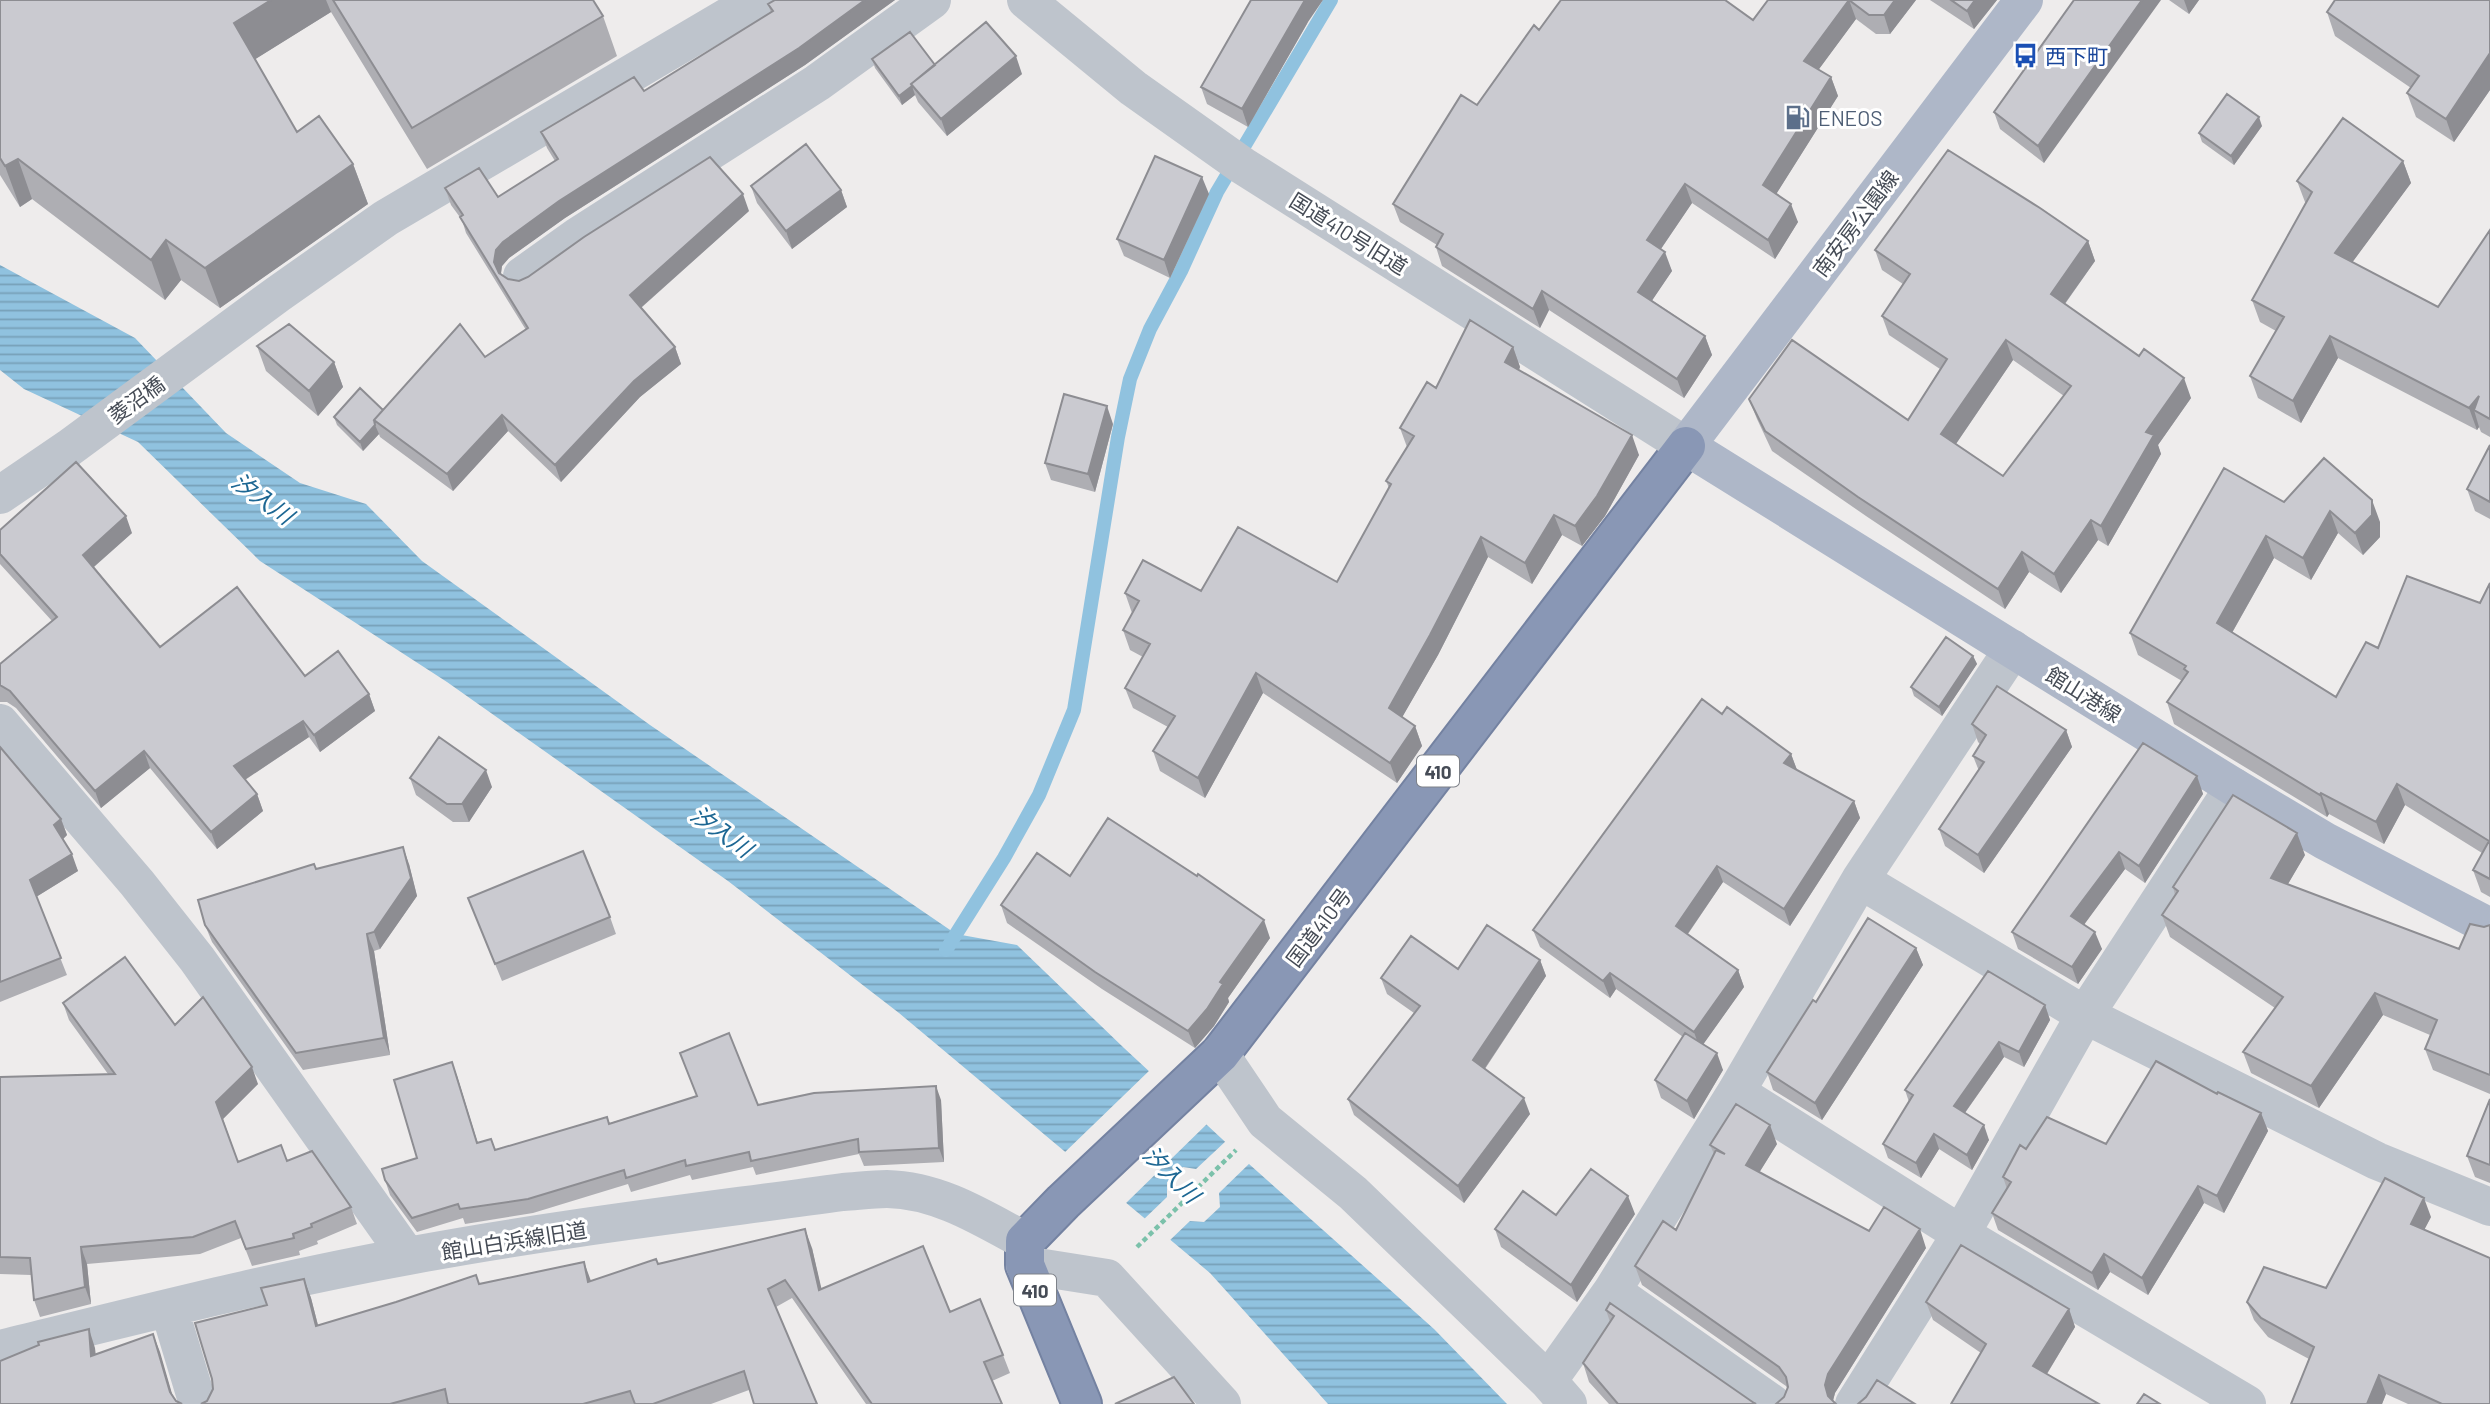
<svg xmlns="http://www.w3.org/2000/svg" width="2490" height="1404" viewBox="0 0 2490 1404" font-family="Barlow,'Noto Sans JP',sans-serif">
  <defs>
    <pattern id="water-rules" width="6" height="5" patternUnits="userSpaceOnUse" patternTransform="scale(1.75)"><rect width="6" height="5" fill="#90c2df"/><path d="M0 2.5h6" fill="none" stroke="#77a0b8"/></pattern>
  </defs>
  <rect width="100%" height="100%" fill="#eeecec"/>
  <path fill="url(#water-rules)" d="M0,265l135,73 91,95 74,50 66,21 56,57 228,164 306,209 61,11 107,103 125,116 185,165 73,75h-179l-118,-131 -311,-260 -171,-132 -281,-199 -187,-121 -122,-119 -114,-53 -24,-19z"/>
  <path fill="#eeecec" d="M1151,1069l58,53 -85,83 -61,-51z
    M1227,1140l24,22 -32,31 1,14 -16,15 -14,-1 -22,21 -26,-21 25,-24v-15l16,-15 13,2z"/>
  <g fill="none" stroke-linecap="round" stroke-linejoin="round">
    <path stroke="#90c2df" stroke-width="14" d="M946,950l58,-92 35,-63 35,-85 44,-273 12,-58 20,-50 31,-58 36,-79 114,-192"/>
    <defs>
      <path id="highway" d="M1082,1404l-57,-139v-24l38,-39 157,-148 466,-608"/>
    </defs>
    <use href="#highway" stroke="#7482a1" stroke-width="42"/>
    <path stroke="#7bc1aa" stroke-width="4.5" stroke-dasharray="5 3.5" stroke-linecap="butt" d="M1137,1247l99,-97"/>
    <path stroke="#bec4cc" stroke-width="38" d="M1026,0l107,88 110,78 443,280
      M522,276l56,-40 239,-153 115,-83
      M0,495l69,-47 209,-154 108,-76 370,-218
      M0,723l137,160 60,76 210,297
      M1860,880l225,135 292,146 113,46
      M1220,1054l45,67 88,72 195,188 20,23
      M1736,1092l225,142 286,170
      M1025,1265l82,13 115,126
      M1612,1291l161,113
      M169,1308l29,96
      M0,1349c135,-33 271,-68 408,-93 144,-27 290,-44 435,-64 15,-1 30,-3 44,-3 51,1 94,28 138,52
      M1548,1381l64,-90 124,-199 124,-212 153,-231
      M1854,1404l107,-170 124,-219 149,-228"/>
    <path stroke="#aeb7c8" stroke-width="38" d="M2024,0l-338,446 548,341 91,54 165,86"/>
    <use href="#highway" stroke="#8997b5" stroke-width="38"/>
  </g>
  <path fill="#aeaeb3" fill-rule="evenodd" d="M0,0h593l10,16 14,40 -190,113 -96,-157 -76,47 42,73 56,32 15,40 -148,104 -39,-28 -16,20 -133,-101 -12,8 -20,-32z
    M775,0h120l-90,65 -240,153 -56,40 -7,8 -1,8 7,5 11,2 230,-70 -108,97 34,39 6,17 -41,33 -79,85 -53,-51 -55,60 -73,-54 -1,-3 -16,17 -26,-26 -3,-8 49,-7 102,-53 41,-27 -60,-97 -4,-13 -11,-15 -6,-17 53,9 57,-36 -8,-13 -6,-16 103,-41 127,-78 -3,-9z
    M1768,0h148l-26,34h-14l-20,-15 -38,51 13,7 7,19 -62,98 22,28 -23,37 -83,-56 -31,46 11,22 -20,29 53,36 7,19 -28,43 -135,-88 -9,18 -98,-62 -6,-19 1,-2 -37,-23 -7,-18 146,-174 214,-10z
    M1930,0h67l-23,29z
    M2074,0l-30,163 -44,-34 -6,-17z
    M2169,0h30l-10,14z
    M2490,0v90l-36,52 -38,-25 -9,-24 4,-5 -76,-52 -8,-24z
    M1308,22l-60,105 -41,-23 -6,-17z
    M872,59l63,6 87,9 -75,62 -29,-34 -3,-7 -13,10 -27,-37z
    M2262,126l-28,39 -32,-23 -3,-9z
    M2403,161l8,22 -59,79 86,45 52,-77v207l-9,-5 -2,-5 -2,3 -139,-72 -37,65 -43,-25 -8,-22 26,-45 -16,-9 -8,-22 54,-97 -1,-1 -8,-21z
    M751,186l90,4 6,17 -55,42 -35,-46z
    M1209,194l-39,84 -46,-22 -7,-17z
    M2088,241l7,20 -30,43 126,94 -33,47 3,9 -53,92 -10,-6 -37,53 -32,-21 -24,37 -139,-93 -94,-65 -15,-32 -8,-20 159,21 32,-51 -51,-34 -7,-19 21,-32 -21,-14 -7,-20zM2013,360l51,36 -61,80 -47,-32z
    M257,346l77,16 9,25 -25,29 -52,-45z
    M1513,347l7,20 -1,3 120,85 -34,61 -23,30 -20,-11 -30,49 -44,-27 -50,98 -36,62 13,9 7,20 -25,37 -134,-90 -58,105 -45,-27 -7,-20 15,-24 -35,-19 -8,-20 18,-31 -13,-7 -7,-20 9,-17 -7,-20 76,-2 136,-9 52,-94 -3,-7 21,-34 -7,-19 36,-40z
    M1113,424l-18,68 -44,-12 -6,-17z
    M2490,445v74l-15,-8 -8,-22z
    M2284,502l96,20v15l-17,18 -25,-22 -27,47 -37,-22 -42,75 104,64 42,-49 102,-45 10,-20v314l-9,-5 -8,-22 9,-17 -77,-48 -21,39 -55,-30 -2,3 -153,-93 -7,-22 15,-21 -44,-26 -8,-22z
    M0,530l132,3 -38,34 66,80 145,29 64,18 6,17 -55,41 -11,-15 -64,43 12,14 6,17 -46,38 -67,-81 -49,40 -85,-100 -9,-6h-7v-38l52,-43 -52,-57z
    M1973,656l4,8 -35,52 -28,-20 -3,-9z
    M1722,714l69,40 6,16 57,31 6,17 -70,108 -67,-44 -35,52 50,36 6,17 -41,57 20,26 -29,49 -33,-21 -6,-18 28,-43 -67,-48 -6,9 -70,-51 -7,-17z
    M1972,724l94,6 6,17 -88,126 -39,-27 -6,-17 40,-58 -6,-15 7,-12 -2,-2z
    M0,747l61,72 6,16 -4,4 15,32 -42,26 31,78 -67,27z
    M2197,776l6,18 -58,89 -20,-14 -41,55 18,25 -24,35 -60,-35 -6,-17z
    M410,778l82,9 -23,35h-16l-37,-27z
    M2305,855l-17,29 171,65 25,-22 6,-2v169l-57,-24 -8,-21 5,-14 -47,-20 -64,93 -68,-35 -8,-21 32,-44 -105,-71 -8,-22 13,-20 -2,-8z
    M409,864l8,32 -37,53 -6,2 16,104 -87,15 -91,-128 -7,-17 111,-56z
    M1070,876l200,62 -42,60 1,4 -15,24 -19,22 -93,-59 -95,-66 -6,-18z
    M468,898l142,19 6,17 -114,47z
    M1916,948l7,17 -101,155 -49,-30 -6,-18z
    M1540,960l6,16 -61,93 45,45 -66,89 -110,-88 -6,-16 66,-86 -27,-19 -6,-16z
    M63,1003l112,22 83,59 -35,35 15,43 49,-1 64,46 6,17 -40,17 1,3 -19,7 1,4 -48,11 -11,-28 -41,16 -113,10 4,40 -51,13 -6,-17 -3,-25 -31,-1v-197l108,-3 -39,-54z
    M2045,1005l5,15 -26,47 -20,-10 -39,56 24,27 -17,30 -33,-21 -18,29 -33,-20 -5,-14 26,-42 -4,-12z
    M680,1053l78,52 183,-5 3,62 -80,4 -5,-12 -103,21 -3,-8 -61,13 -2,-5 -59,17 -3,-8 -95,29 -68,11 -2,-6 -46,14 -27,-37 -5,-15 32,-22 40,-82 20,67 18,7 115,-27 87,-27z
    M2217,1094l44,19 7,18 -44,82 -20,-10 -56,92 -38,-23 -12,18 -100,-60 -6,-17 15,-24 -4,-12 23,-28 80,-5z
    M2490,1099v84l-15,-6 -8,-21z
    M1777,1144l-18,29 110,58 57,17 -91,145 -2,8 -49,-4 3,-9 -1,-2 -144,-101 -7,-19 41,-36 38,-76 -4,-9z
    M1635,1214l-58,88 -76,-55 -6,-18z
    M2431,1217l-7,12 66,175h-82l-22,-10 -4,10h-91l18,-45 -41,-22 -14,-17 -7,-18 79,-14z
    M812,1248l9,41 129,23 53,43 7,18 -18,8 10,23h-136l-74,-106 -16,9 -27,83 -38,14h-510l6,-3 60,-96 37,-26 7,19 7,27 161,-41 112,-3 67,-17z
    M1926,1302l143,7 6,18 -28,47 -66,-21 -48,-33z
    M1606,1310l150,94h-147l-20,-22 -6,-19 27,-41z"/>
  <path fill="#8d8d92" d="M271,0h55l5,12 -82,51 -15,-40z
    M865,0h30l-90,65 -240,153 -56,40 -7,8 -2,13 -6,-17 2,-12 7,-8 56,-41z
    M1305,0h18l-15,22 -60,105 -6,-18z
    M1849,0l7,19 -45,61 -7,-19z
    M1895,0h21l-26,34 -6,-19z
    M1975,0h22l-23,29 -7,-18z
    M2142,0h19l-117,163 -6,-17z
    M2184,0h15l-10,14z
    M2490,53v37l-36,52 -8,-23z
    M1016,56l6,18 -75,62 -6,-17z
    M1831,77l7,19 -68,108 -7,-19z
    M912,86l3,9 -13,10 -3,-9z
    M2259,117l3,9 -28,39 -3,-9z
    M18,159l14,40 -12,8 -15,-41z
    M2403,161l8,22 -68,92 -8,-22z
    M353,164l15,40 -148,104 -15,-40z
    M1202,177l7,17 -39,84 -6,-18z
    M1685,184l7,19 -38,56 -7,-19z
    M841,190l6,17 -55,42 -6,-18z
    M743,194l6,17 -113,101 -6,-17z
    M1791,204l7,18 -23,37 -7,-19z
    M166,240l15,40 -16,20 -14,-40z
    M2088,241l7,20 -37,52 -7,-19z
    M1665,252l7,19 -27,40 -7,-19z
    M1542,291l7,19 -9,18 -7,-19z
    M1705,336l7,19 -28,43 -7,-19z
    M2330,336l8,22 -37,65 -8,-22z
    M2006,340l7,20 -64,94 -8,-20z
    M675,347l6,17 -41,33 -79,85 -6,-17 79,-84z
    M1513,347l7,20 -7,15 -8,-20z
    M334,362l9,25 -25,29 -9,-25z
    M2184,378l7,20 -33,47 3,9 -53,92 -7,-20 45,-94z
    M2479,396l-5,14 5,17 -2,3 -8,-22z
    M1107,406l6,18 -18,68 -7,-18z
    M502,415l6,16 -55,60 -6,-17z
    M375,425l4,9 -16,17 -3,-9z
    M1632,435l7,20 -34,61 -23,30 -7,-20z
    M2372,500l8,22v15l-17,18 -8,-22z
    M2330,511l8,22 -27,47 -8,-22z
    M1554,515l8,20 -30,49 -7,-21z
    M126,516l6,17 -43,38 -6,-16z
    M2091,520l7,20 -37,53 -7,-19z
    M2266,536l8,22 -49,87 -8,-22z
    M1481,537l7,20 -50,98 -42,73 -7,-20z
    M2022,552l7,20 -24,37 -7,-20z
    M1973,656l4,8 -35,52 -3,-9z
    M1256,673l7,20 -58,105 -7,-20z
    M369,694l6,17 -55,41 -6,-17z
    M303,721l6,16 -69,46 -6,-17z
    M1415,726l7,20 -25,37 -7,-20z
    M2066,730l6,17 -88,126 -6,-18z
    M144,751l6,17 -49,40 -6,-17z
    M1791,754l6,16 -13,-7z
    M486,770l6,17 -23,35 -7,-18z
    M2197,776l6,18 -58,89 -6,-17z
    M2397,784l8,21 -21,39 -8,-22z
    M2321,793l8,21 -2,3 -7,-22z
    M257,794l6,17 -46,38 -6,-17z
    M1854,801l6,17 -70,108 -6,-17z
    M61,819l6,16 -7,7 -6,-17z
    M2297,833l8,22 -26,44 -8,-21z
    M403,847l6,17 8,32 -37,53 -6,-17z
    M2119,852l6,17 -47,64 -7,-17z
    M72,854l6,17 -42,26 -6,-17z
    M1717,866l6,16 -41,60 -6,-16z
    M1264,920l6,18 -42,60 1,4 -15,24 -19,22 -7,-17 32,-49z
    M2095,932l7,17 -24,35 -6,-17z
    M367,934l7,17 16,104 -6,-17z
    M1916,948l7,17 -101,155 -7,-17z
    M1540,960l6,16 -67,101 -6,-17z
    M1738,970l6,17 -44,62 -6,-17z
    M1610,973l6,16 -6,9 -7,-17z
    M2375,993l8,22 -64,93 -8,-22z
    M2045,1005l5,15 -26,47 -5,-15z
    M1999,1042l5,15 -45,64 -5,-15z
    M1717,1053l6,17 -29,49 -7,-18z
    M452,1062l5,14 25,81 -5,-14z
    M252,1067l6,17 -35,35 -7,-17z
    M936,1086l5,14 3,62 -5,-14z
    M1524,1098l6,16 -66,89 -6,-17z
    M2261,1113l7,18 -44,82 -7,-17z
    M1770,1125l7,19 -25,40 -6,-19z
    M1984,1125l5,15 -17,30 -5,-15z
    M1934,1134l5,15 -18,29 -5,-15z
    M2198,1186l6,17 -56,92 -6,-17z
    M1628,1196l7,18 -58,88 -6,-17z
    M2424,1198l7,19 -13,25 -7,-18z
    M805,1229l7,19 14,60 -7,-18z
    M1920,1229l6,19 -91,145 -3,11h-1l-6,-19 3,-11z
    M81,1247l6,17 4,40 -6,-17z
    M2104,1254l6,18 -12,18 -6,-17z
    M584,1262l7,19 -3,1z
    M304,1279l7,19 12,47 -7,-19z
    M2069,1309l6,18 -35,58 -7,-19z
    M89,1329l6,19 3,27 -7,-19z
    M153,1334l7,18 15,52 -5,-12z
    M2379,1375l7,19 -4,10h-15z"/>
  <path fill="#cacad0" stroke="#8d8d92" stroke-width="2" fill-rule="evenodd" d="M0,0h271l-37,23 63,109 22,-16 34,48 -148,104 -39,-28 -15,20 -133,-101 -13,7 -5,-8z
    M333,0h260l10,16 -191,112z
    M775,0h90l-66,48 -240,153 -56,41 -7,8 -2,12 5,11 9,6 11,2 9,-4 56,-40 126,-80 33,37 -113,101 45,52 -41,34 -79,84 -53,-50 -55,59 -73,-54 86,-96 25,33 43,-29 -68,-111 3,-2 -18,-27 34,-20 19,29 60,-38 -17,-27 93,-55 10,14 129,-80 -5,-7z
    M1251,0h54l-63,109 -41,-22z
    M1561,0h164l28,20 15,-20h81l-45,61 27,16 -68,108 28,19 -23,36 -83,-56 -38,56 18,12 -27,40 67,44 -28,43 -135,-88 -9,18 -97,-62 7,-13 -50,-30 68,-109 16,10 57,-80 5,5z
    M1849,0h46l-11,15h-15z
    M1951,0h24l-8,11z
    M2074,0h68l-104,146 -44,-34z
    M2335,0h155v53l-44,66 -39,-26 12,-17 -92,-64z
    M986,22l30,34 -75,63 -30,-35z
    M910,32l25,33 -24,19 1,2 -13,10 -27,-37z
    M2227,94l32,23 -28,39 -32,-23z
    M2343,118l60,43 -68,92 103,54 52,-77v189l-16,-9 5,-14 -10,12 -139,-72 -37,65 -43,-25 34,-59 -32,-17 60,-108 -15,-11z
    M806,144l35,46 -55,41 -35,-45z
    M1948,150l92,58 48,33 -37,53 88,62 5,-7 40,29 -38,54 8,3 -53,91 -10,-6 -37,54 -32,-22 -24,37 -140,-92 -93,-66 -16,-32 43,-59 116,80 39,-61 -65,-43 28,-42 -35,-24zM2006,340l65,46 -68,90 -62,-42z
    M1155,156l47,21 -38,83 -47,-21z
    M1470,320l43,27 -8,15 127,73 -35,61 -22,30 -21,-11 -29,48 -44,-26 -51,98 -41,73 26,18 -25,37 -134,-90 -58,105 -45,-27 22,-35 -50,-28 25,-44 -27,-14 16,-29 -14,-8 18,-33 58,31 37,-64 99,55 54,-98 -5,-3 28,-45 -14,-8 27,-46 9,6z
    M289,324l45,38 -25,29 -52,-45z
    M360,388l23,22 -9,10 1,5 -15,17 -26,-25z
    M1064,394l43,12 -19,68 -43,-11z
    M2490,445v57l-23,-13z
    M2324,458l48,42v15l-17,18 -25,-22 -27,47 -37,-22 -49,87 119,74 30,-55 12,6 29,-72 73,27 10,-20v296l-17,-9 16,-29 -92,-57 -21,38 -55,-29 -1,2 -153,-93 21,-30 -4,-3 2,-3 -56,-33 94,-165 60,34z
    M76,462l50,54 -43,39 77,92 77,-60 68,89 33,-25 31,43 -55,41 -11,-14 -69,45 23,28 -46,38 -67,-81 -49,40 -85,-100 -10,-6v-21l57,-47 -57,-63v-24z
    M1946,637l27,19 -34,51 -28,-20z
    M1997,686l69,44 -88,125 -39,-26 45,-67 -11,-6 13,-21 -14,-11z
    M1702,699l20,15 5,-7 64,47 -7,9 70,38 -70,108 -67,-43 -41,60 62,44 -44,62 -84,-59 -7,8 -70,-51z
    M439,737l47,33 -24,34h-15l-37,-26z
    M2143,743l54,33 -58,90 -20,-14 -48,64 24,16 -23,35 -60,-35z
    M0,747l61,72 -7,6 18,29 -42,26 31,78 -61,24z
    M2233,795l64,38 -26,45 188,71 11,-25 14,3 6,-2v150l-65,-26 12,-29 -62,-27 -64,93 -68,-34 40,-55 -121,-82 16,-24 -5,-4z
    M1108,818l89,58 1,-2 66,46 -44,62 3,2 -16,25 -19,22 -93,-59 -94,-67 36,-52 33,23z
    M403,847l8,31 -37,54 -7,2 17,104 -88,15 -91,-128 -7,-25 116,-36 2,5z
    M583,851l27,66 -115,47 -27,-66z
    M1868,918l48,30 -101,155 -48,-31 46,-72 3,2z
    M1487,925l53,35 -67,100 51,38 -66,88 -110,-87 72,-93 -39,-28 30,-42 47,33z
    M125,957l50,68 28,-28 49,70 -36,35 22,60 43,-17 6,16 25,-10 39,56 -40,17 1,3 -19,7 1,4 -48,11 -11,-28 -42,16 -112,10 4,40 -51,13 -4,-42 -30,-1v-180l115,-3 -52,-71z
    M1988,971l57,34 -26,47 -20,-10 -45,64 30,19 -17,30 -33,-21 -18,29 -33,-19 30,-49 -8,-5z
    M729,1033l29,72 56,-12 122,-7 3,62 -80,4 -1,-13 -107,22 -2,-9 -63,14 -1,-6 -59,18 -2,-8 -96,29 -68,10 -2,-5 -46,14 -27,-38 -3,-11 35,-11 -23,-78 58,-18 25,81 14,-4 4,11 112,-33 2,7 88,-28 -17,-43z
    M1685,1033l32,20 -30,48 -32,-21z
    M2156,1061l61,33 1,-2 43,21 -44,83 -19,-10 -56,92 -38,-24 -12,19 -100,-60 19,-31 -8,-5 17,-32 6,4 21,-32 59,27z
    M2490,1099v66l-23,-9z
    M1736,1104l34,21 -24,40 123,66 15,-24 36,22 -92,145 -3,11 3,11 8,8h-60l8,-7 4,-10 -2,-10 -7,-10 -144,-101 28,-45 13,9 40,-80 9,4 -15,-9z
    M1591,1169l37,27 -57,89 -76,-56 28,-38 33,24z
    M2385,1178l39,20 -13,26 79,34v146h-48l-63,-29 -12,29h-76l23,-57 -53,-29 -14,-16 17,-35 62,21z
    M805,1229l14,61 104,-44 27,66 30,-13 23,56 -19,7 18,42h-130l-87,-124 -17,9 49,115h-63l-10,-33 -91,33h-18l-5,-13 -47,13h-135l-3,-15 -55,15h-189l6,-3 6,-12 -1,-10 -17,-56 72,-18 -6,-17 43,-9 12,47 80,-24 80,-27 3,9 105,-22 4,20 68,-23 2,5z
    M1961,1245l108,64 -36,57 66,38h-148l35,-60 -60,-42z
    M1610,1303l144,100 2,1h-138l-35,-41 31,-47 -8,-6z
    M89,1329l2,27 62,-22 17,58 6,9 6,3h-182v-43l39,-16 -1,-3z
    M1174,1377l20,27h-79z
    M1877,1380l38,24h-57l8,-7z
    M2144,1394l16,10h-23z"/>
  <defs>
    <symbol id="bus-bare" viewBox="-9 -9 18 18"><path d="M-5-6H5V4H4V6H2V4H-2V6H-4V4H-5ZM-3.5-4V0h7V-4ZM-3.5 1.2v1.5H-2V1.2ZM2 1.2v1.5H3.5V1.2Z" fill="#1a4fb4" stroke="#fff" stroke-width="2.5" paint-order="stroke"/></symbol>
    <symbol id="fuel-bare" viewBox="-9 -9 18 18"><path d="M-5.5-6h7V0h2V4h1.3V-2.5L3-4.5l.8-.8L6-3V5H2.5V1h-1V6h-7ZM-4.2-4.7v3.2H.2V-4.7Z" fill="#5c6f8a" stroke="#fff" stroke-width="2.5" paint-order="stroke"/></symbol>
  </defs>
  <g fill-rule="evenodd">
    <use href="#bus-bare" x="2008" y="38" width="35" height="35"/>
    <use href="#fuel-bare" x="1780" y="100" width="35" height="35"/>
  </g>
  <g text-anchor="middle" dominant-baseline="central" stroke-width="6" stroke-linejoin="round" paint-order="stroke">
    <g fill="#fff" stroke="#7e8289" stroke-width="2">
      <rect x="1417" y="755.5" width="42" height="31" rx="5"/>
      <rect x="1014" y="1274.5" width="42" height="31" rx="5"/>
    </g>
    <g font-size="19" font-weight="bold" fill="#464c56">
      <text x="1438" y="771">410</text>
      <text x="1035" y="1290">410</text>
    </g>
    <g font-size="21" fill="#164399" stroke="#fff" text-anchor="start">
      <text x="2045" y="55">西下町</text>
    </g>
    <g font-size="21" fill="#4e5e75" stroke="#fff" text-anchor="start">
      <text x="1818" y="117">ENEOS</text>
    </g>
    <g font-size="21" fill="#464c56" stroke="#fff">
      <text transform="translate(1855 223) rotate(-53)">南安房公園線</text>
      <text transform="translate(1349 233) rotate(32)">国道410号旧道</text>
      <text transform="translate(136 399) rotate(-36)">菱沼橋</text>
      <text transform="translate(2084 694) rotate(32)">館山港線</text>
      <text transform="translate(1318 927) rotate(-53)">国道410号</text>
      <text transform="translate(514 1240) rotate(-9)">館山白浜線旧道</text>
    </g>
    <g font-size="23" font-style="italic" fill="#1d6793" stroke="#fff">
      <text transform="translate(263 498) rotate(36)">汐入川</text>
      <text transform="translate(722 831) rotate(36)">汐入川</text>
      <text transform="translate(1172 1174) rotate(45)">汐入川</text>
    </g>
  </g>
</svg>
